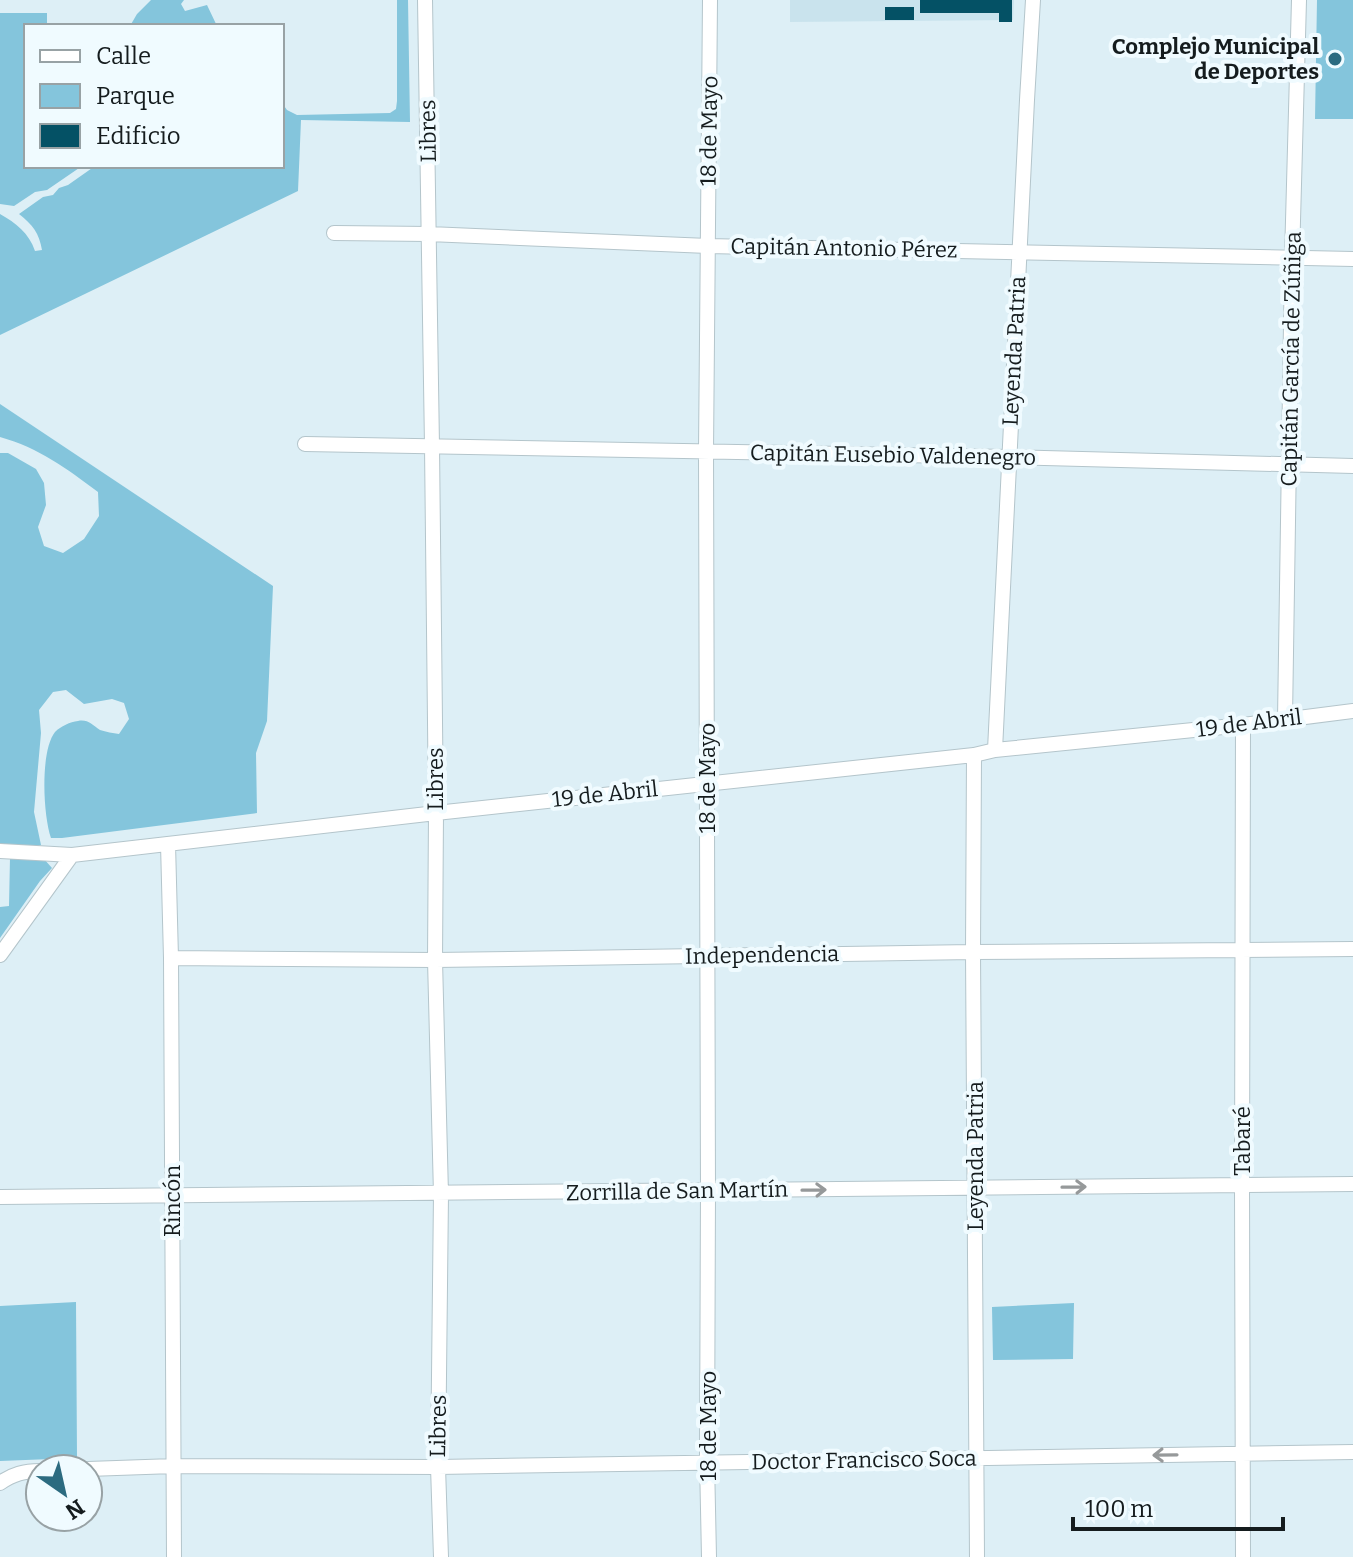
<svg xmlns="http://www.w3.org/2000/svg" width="1353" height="1557" viewBox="0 0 1353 1557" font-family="Bitter,serif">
  <rect width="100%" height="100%" fill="#ddeff6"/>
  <path fill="#c9e3ed" d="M790,0h224l-1,20 -223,2z"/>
  <path fill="#84c5dc" d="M151,0h33l-3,4 4,7 22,-6 10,21h-87l7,-12z
    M397,0h11l2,122 -109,-2 -3,71 -298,144v-121c16,9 29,19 35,37l7,-1c-3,-17 -9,-25 -23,-36l24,-17 10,-2 6,-7 9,-3 27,-19h187v-63l5,7 10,5 93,-2 6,-4 1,-8z
    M1317,0h36v119h-38z
    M0,13h47v13h-21v140h56l-35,24 -12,2 -21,14 -14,-2z
    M0,404l273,182 -6,135 -11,32 1,60 -195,25h-11c-8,-23 -11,-87 4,-106 6,-6 15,-10 23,-11 10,-2 14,4 22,9 6,2 13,3 19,4l10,-15 -5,-16 -12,-4 -28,5 -18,-14 -13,2 -14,18 2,23 -7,79 7,33 -16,5 -25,-2v-395h8l28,16 8,14 2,22 -8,22 6,19 19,7 21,-14 15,-23 -1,-24c-32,-24 -59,-44 -98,-55z
    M10,858l34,1 8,9 -12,13 -40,57v-31l9,-1z
    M76,1302l1,156 -77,3v-155z
    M1074,1303l-1,56 -80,1 -1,-53z"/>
  <path fill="#045165" d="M920,0h92v22h-13v-9h-79z
    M885,7h29v13h-29z"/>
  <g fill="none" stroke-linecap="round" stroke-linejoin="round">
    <defs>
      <path id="minor" d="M425,0l7,446 4,367 -1,147 6,234 -3,273 3,90
        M334,233l95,1 279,12 645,13
        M305,444l703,13 345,9
        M1285,719l7,-461 7,-258
        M995,750l32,-650 6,-100
        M974,755l-1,197 4,605
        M168,844l3,114 3,599
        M0,851l72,4 364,-42 538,-58 21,-5 248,-25 110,-14
        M0,955l72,-100
        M171,958l264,2 538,-8 380,-3
        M0,1197l1353,-13
        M88,1469l86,-3 264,1 915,-15
        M0,1483c13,-9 24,-12 40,-12
        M709,1557l-2,-96 1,-270 -2,-740 4,-451
        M1243,1557l-1,-372 1,-460"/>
    </defs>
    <use href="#minor" stroke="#b4c5cb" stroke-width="16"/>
    <use href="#minor" stroke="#fff" stroke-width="14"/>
  </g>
  <defs><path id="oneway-shaft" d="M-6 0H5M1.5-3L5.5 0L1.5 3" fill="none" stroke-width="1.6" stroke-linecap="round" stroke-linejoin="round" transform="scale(2)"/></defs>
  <g stroke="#96999a">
    <use href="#oneway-shaft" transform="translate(1074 1187) rotate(-1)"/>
    <use href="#oneway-shaft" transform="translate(814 1190) rotate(-1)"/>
    <use href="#oneway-shaft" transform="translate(1165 1455) rotate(179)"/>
  </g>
  <circle fill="#2c6b80" stroke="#f0fbff" stroke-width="3" cx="1335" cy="59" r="8"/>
  <g text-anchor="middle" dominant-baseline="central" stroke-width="8" stroke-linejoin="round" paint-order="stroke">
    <g font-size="22" font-weight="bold" fill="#151c1e" stroke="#f0fbff" text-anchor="end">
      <text x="1319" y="46">Complejo Municipal<tspan x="1319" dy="25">de Deportes</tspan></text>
    </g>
    <g font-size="22" fill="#151c1e" stroke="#f0fbff">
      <text transform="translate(428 131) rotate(-91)">Libres</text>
      <text transform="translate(709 131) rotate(-89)">18 de Mayo</text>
      <text transform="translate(844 248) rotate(1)">Capitán Antonio Pérez</text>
      <text transform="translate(1014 351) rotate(-87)">Leyenda Patria</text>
      <text transform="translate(1291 359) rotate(-89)">Capitán García de Zúñiga</text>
      <text transform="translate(893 455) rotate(1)">Capitán Eusebio Valdenegro</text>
      <text transform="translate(1249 723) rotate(-7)">19 de Abril</text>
      <text transform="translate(707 778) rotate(-90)">18 de Mayo</text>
      <text transform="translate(435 779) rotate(-90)">Libres</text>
      <text transform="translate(605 794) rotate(-6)">19 de Abril</text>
      <text transform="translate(762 955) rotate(-1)">Independencia</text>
      <text transform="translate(1242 1141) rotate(-90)">Tabaré</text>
      <text transform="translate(975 1156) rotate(-90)">Leyenda Patria</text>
      <text transform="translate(677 1191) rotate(-1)">Zorrilla de San Martín</text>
      <text transform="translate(172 1201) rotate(-90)">Rincón</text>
      <text transform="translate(438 1426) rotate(-89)">Libres</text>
      <text transform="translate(708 1426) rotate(-90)">18 de Mayo</text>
      <text transform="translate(864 1460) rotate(-1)">Doctor Francisco Soca</text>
    </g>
  </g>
  <rect x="24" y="24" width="260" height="144" fill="#f0fbff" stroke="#98a2a5" stroke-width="2"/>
  <rect x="40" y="50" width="40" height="12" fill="#ffffff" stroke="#98a2a5" stroke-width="2"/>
  <text x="96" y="64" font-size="24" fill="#151c1e">Calle</text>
  <rect x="40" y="84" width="40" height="24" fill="#84c5dc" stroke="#98a2a5" stroke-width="2"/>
  <text x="96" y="104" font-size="24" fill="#151c1e">Parque</text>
  <rect x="40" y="124" width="40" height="24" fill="#045165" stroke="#98a2a5" stroke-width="2"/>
  <text x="96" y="144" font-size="24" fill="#151c1e">Edificio</text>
  <g transform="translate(64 1493) rotate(146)"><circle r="38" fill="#f0fbff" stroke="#98a2a5" stroke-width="2"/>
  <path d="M0-6L14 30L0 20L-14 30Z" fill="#2c6b80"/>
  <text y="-12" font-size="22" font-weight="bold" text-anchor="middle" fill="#151c1e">N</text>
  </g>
  <path d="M1073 1517v12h210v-12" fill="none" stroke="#151c1e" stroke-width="4"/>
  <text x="1085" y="1517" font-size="24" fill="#151c1e" stroke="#f0fbff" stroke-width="6" paint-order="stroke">100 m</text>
</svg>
